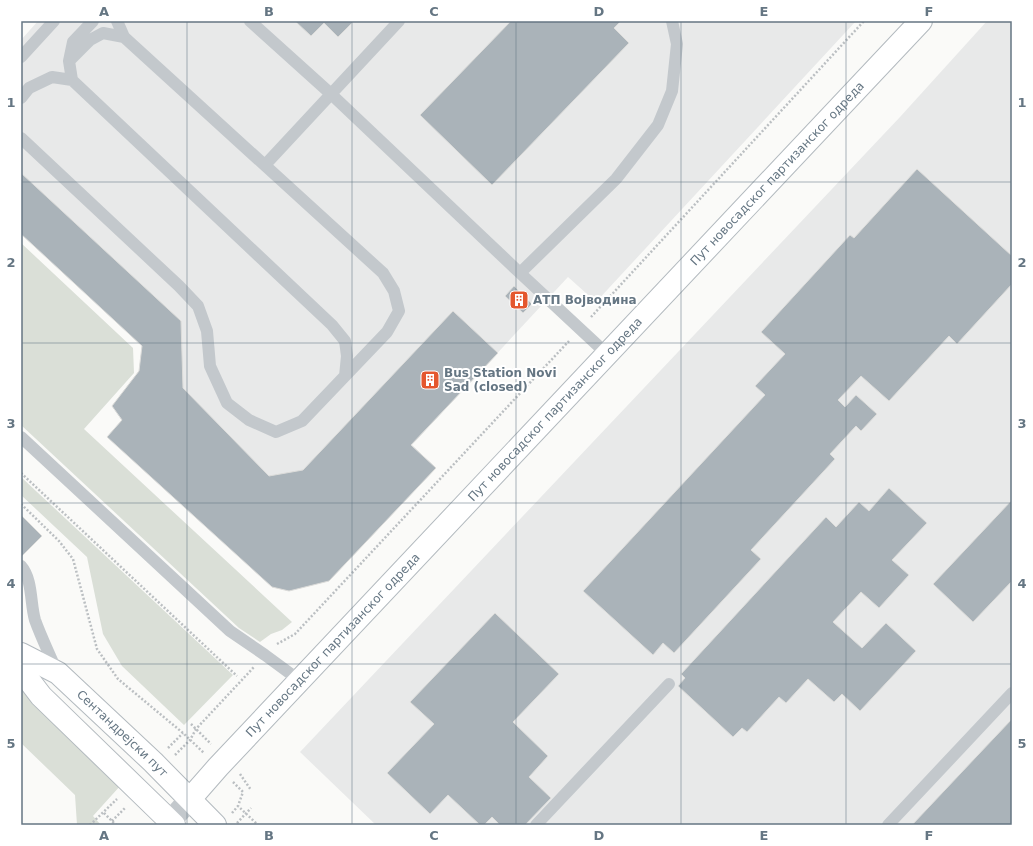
<svg xmlns="http://www.w3.org/2000/svg" width="1033" height="846" viewBox="0 0 1033 846" font-family="'DejaVu Sans',sans-serif">
  <rect width="100%" height="100%" fill="#fafaf8"/>
  <path fill="#e8e9e9" d="M38,21h818l-260,281 -28,-25 -156,168 24,23 -107,113 -40,10 -17,-4 -150,-166 -10,-15 27,-35 3,-25 -121,-112v-194z
    M987,21h25v804h-636l-76,-73 600,-635z"/>
  <path fill="#dadfd7" d="M21,243l112,105 1,25 -50,56 208,193 -10,8 -11,4 -11,8 -21,-14 -218,-203z
    M21,477l212,198 -49,50 -62,-59 -19,-32 -16,-77 -66,-62z
    M21,688l100,97 -28,31 8,9h-24l-2,-30 -54,-52z"/>
  <path fill="#aab3b9" stroke="#dcdcda" d="M295,21h59l-16,16 -14,-14 -13,13z
    M511,21h110l-7,7 15,15 -137,142 -72,-70z
    M917,169l95,87v28l-55,60 -8,-8 -60,65 -28,-25 -23,24 7,7 11,-12 21,19 -16,17 -5,-5 -26,28 5,5 -84,91 10,9 -87,94 -11,-10 -10,12 -70,-64 182,-196 -10,-9 30,-32 -24,-22 89,-97 4,3z
    M21,173l160,148 2,67 86,88 34,-6 150,-159 45,42 -87,92 25,23 -107,113 -40,10 -17,-4 -165,-150 15,-17 -10,-14 27,-35 3,-25 -121,-112z
    M514,286l18,18 -9,9 -18,-17z
    M889,488l38,35 -35,37 17,15 -30,33 -18,-16 -28,30 29,26 24,-25 30,28 -56,60 -18,-17 -8,8 -26,-23 -22,24 -7,-6 -32,35 -5,-4 -9,9 -55,-51 7,-8 -4,-4 145,-157 10,10 23,-25 10,9z
    M1012,500v81l-39,41 -40,-38z
    M21,515l21,21 -21,21z
    M495,613l64,61 -46,48 35,34 -19,21 22,21 -26,27h-25l-8,-8 -8,8h-4l-32,-30 -18,19 -43,-41 47,-49 -24,-22z
    M1012,719v106h-100l65,-69z"/>
  <g fill="none" stroke-linecap="round" stroke-linejoin="round">
    <defs>
      <g id="secondary">
        <path id="s1" d="M21,654l37,19 95,89 62,63"/>
        <path d="M21,666l4,9 16,21 133,129"/>
        <path id="s2" d="M190,799l28,-32 703,-746"/>
      </g>
    </defs>
    <use href="#secondary" stroke="#b3babf" stroke-width="24"/>
    <path stroke="#bbbfc2" stroke-width="2.5" stroke-dasharray="2 2" stroke-linecap="butt" d="M591,317l273,-296
      M21,473l216,203
      M21,504l38,37 14,18 24,90 21,30 65,54 21,20
      M277,644l18,-10 274,-293
      M191,724l20,20
      M168,748l15,-15
      M175,755l15,-15 6,-11 58,-62
      M240,774l11,16
      M233,782l10,10 -5,14 20,19
      M104,813l12,12
      M232,813l6,-7
      M112,821l14,-14
      M237,823l14,-15
      M90,825l27,-26"/>
    <path stroke="#c3c8cc" stroke-width="12" d="M93,21l-20,21 -4,19 3,19 260,245 13,16 2,15 -2,20
      M250,21l81,73 189,179 87,81
      M21,57l33,-36
      M69,61l21,-21 13,-7 21,4
      M21,98l8,-10 23,-11 20,3
      M21,138l158,148 19,20 9,25 3,35 17,37 22,17 27,12 26,-11 85,-89 12,-21 -5,-20 -11,-18 -259,-236 -7,-16
      M265,165l134,-144
      M520,273l96,-94 42,-54 14,-34 5,-47 -5,-23
      M21,437l209,194 35,24 34,25
      M21,566c12,14 9,37 14,54 6,17 15,35 22,52
      M536,825l133,-141
      M888,825l124,-132"/>
    <path stroke="#c3c8cc" stroke-width="22" d="M167,825l23,-26"/>
    <use href="#secondary" stroke="#fff" stroke-width="22"/>
  </g>
  <path fill="none" stroke="#657683" stroke-width="1" stroke-opacity="0.55" d="M187,21v804M352,21v804M516,21v804M681,21v804M846,21v804M21,182h991M21,343h991M21,503h991M21,664h991"/>
  <defs>
    <symbol id="building-square" viewBox="-11 -11 22 22"><rect x="-9" y="-9" width="18" height="18" rx="4" fill="#e4572e" stroke="#fff"/><path d="M-4-6H4V6H1V3H-1V6H-4ZM-2.5-4.3h1.7v1.8h-1.7ZM.8-4.3h1.7v1.8H.8ZM-2.5-1h1.7V.8h-1.7ZM.8-1h1.7V.8H.8Z" fill="#fff"/></symbol>
  </defs>
  <g fill-rule="evenodd">
    <use href="#building-square" x="508" y="289" width="22" height="22"/>
    <use href="#building-square" x="419" y="369" width="22" height="22"/>
  </g>
  <g text-anchor="middle" dominant-baseline="central" stroke-width="4" stroke-linejoin="round" paint-order="stroke">
    <g font-size="12" fill="#657683" stroke="#fff">
      <text stroke="none"><textPath href="#s2" startOffset="858">Пут новосадског партизанског одреда</textPath></text>
      <text stroke="none"><textPath href="#s2" startOffset="534">Пут новосадског партизанског одреда</textPath></text>
      <text stroke="none"><textPath href="#s2" startOffset="210">Пут новосадског партизанског одреда</textPath></text>
      <text stroke="none"><textPath href="#s1" startOffset="130">Сентандрејски пут</textPath></text>
    </g>
    <g font-size="12" font-weight="bold" fill="#657683" stroke="#fff" text-anchor="start">
      <text x="533" y="300">АТП Војводина</text>
      <text x="444" y="373">Bus Station Novi<tspan x="444" dy="14">Sad (closed)</tspan></text>
    </g>
  </g>
  <rect width="1033" height="846" fill="none" stroke="#ffffff" stroke-width="44"/>
  <rect x="22" y="22" width="989" height="802" fill="none" stroke="#657683" stroke-width="1.5"/>
  <g font-size="13" text-anchor="middle" font-weight="bold" fill="#657683">
    <text x="104" y="16">A</text>
    <text x="269" y="16">B</text>
    <text x="434" y="16">C</text>
    <text x="599" y="16">D</text>
    <text x="764" y="16">E</text>
    <text x="929" y="16">F</text>
    <text x="11" y="107">1</text>
    <text x="1022" y="107">1</text>
    <text x="11" y="267">2</text>
    <text x="1022" y="267">2</text>
    <text x="11" y="428">3</text>
    <text x="1022" y="428">3</text>
    <text x="11" y="588">4</text>
    <text x="1022" y="588">4</text>
    <text x="11" y="748">5</text>
    <text x="1022" y="748">5</text>
    <text x="104" y="840">A</text>
    <text x="269" y="840">B</text>
    <text x="434" y="840">C</text>
    <text x="599" y="840">D</text>
    <text x="764" y="840">E</text>
    <text x="929" y="840">F</text>
  </g>
</svg>
